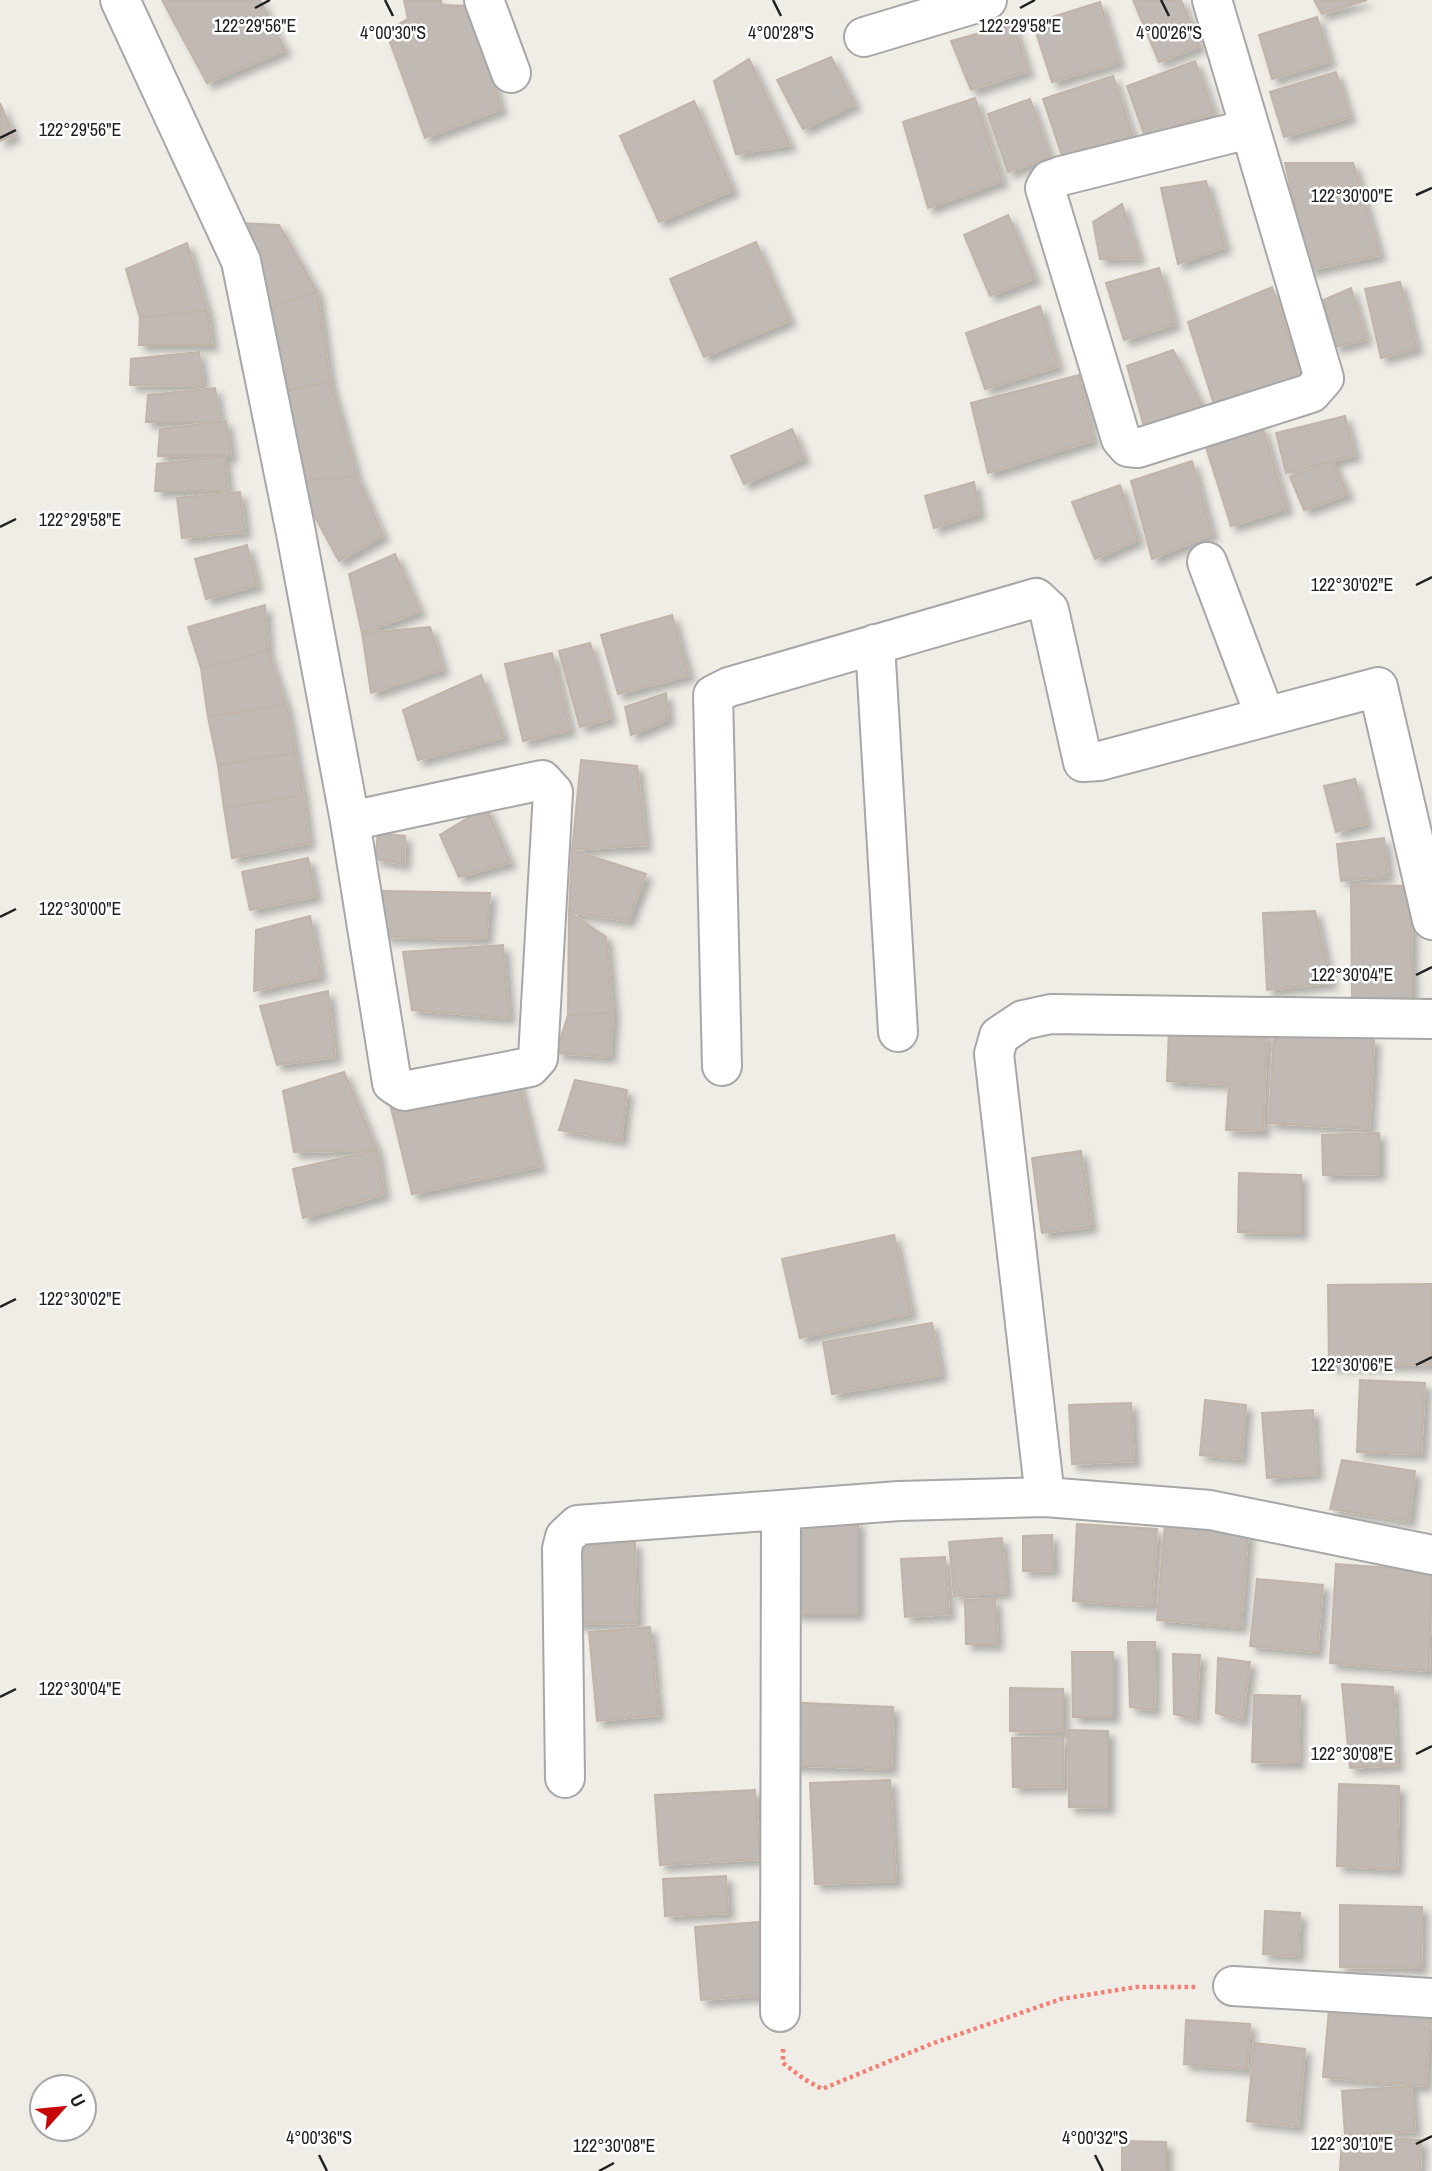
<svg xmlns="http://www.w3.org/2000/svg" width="1432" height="2171" viewBox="0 0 1432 2171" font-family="'Archivo Narrow',sans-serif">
  <defs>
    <filter id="shadow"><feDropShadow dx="6" dy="6" stdDeviation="3.5" flood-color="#0004"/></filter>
  </defs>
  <rect width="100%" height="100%" fill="#f0ede7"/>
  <path fill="#c1b9b3" stroke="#c1b4a9" stroke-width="2" filter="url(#shadow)" d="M162,0h98l25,50 -78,33z
    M404,0h37l1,5 30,1 29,103 -76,29 -39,-107 22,-12z
    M1133,0h48l19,46 -41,16z
    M1314,0h53l-45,14z
    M1100,2l19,60 -67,20 -19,-59z
    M1317,17l13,44 -58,18 -13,-44z
    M1013,24l15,47 -57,19 -20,-49z
    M831,57l24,47 -52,25 -26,-49z
    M749,59l41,86 -54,9 -22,-73z
    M1195,61l19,52 -69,24 -18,-51z
    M1336,72l14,45 -66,20 -14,-45z
    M1113,76l22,67 -70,22 -22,-66z
    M975,98l27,83 -74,27 -25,-86z
    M1030,99l20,58 -42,15 -20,-58z
    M694,101l39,89 -74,32 -39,-86z
    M0,103l14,33 -14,5z
    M1285,163h68l27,92 -71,15z
    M1206,181l19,66 -47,17 -17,-76z
    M1122,204l17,54 -39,1 -7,-37z
    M1008,215l27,63 -45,18 -26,-61z
    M240,223l39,2 38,67 -52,17z
    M756,242l34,78 -86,37 -34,-78z
    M187,243l20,67 -67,8 -14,-49z
    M1159,268l16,56 -51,16 -18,-57z
    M1400,282l17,66 -36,10 -16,-69z
    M1272,287l32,96 -87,31 -29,-92z
    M1351,288l15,51 -31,8 -12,-47z
    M317,292l13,89 -45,10 -20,-82z
    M1040,306l18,60 -73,23 -19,-56z
    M207,310l5,35h-73l1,-27z
    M1173,350l31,59 -59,21 -18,-64z
    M199,352l4,34 -73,-1 1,-26z
    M1079,375l14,65 -105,33 -17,-70z
    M330,381l27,95 -61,6 -11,-91z
    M215,388l5,34h-74l2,-27z
    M1345,416l10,39 -69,18 -10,-40z
    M226,421l5,35h-73l2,-27z
    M1262,426l25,82 -56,18 -26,-82z
    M792,429l12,29 -60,26 -13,-28z
    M224,456l4,35h-73l2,-27z
    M1192,461l20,73 -60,25 -21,-78z
    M1332,461l16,33 -44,16 -14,-33z
    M357,476l26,59 -44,26 -43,-79z
    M974,482l5,31 -45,15 -9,-32z
    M1120,485l18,55 -43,19 -23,-57z
    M240,492l5,40 -63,6 -5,-40z
    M247,545l10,40 -51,14 -11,-40z
    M395,554l25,57 -58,22 -13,-59z
    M265,605l3,46 -67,17 -13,-41z
    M672,615l17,60 -71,19 -17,-59z
    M430,627l13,42 -72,24 -9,-60z
    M590,643l21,75 -31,9 -21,-76z
    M268,651l18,54 -78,12 -7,-49z
    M552,653l18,77 -47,11 -18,-77z
    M481,675l23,62 -86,23 -15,-50z
    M666,693l2,26 -37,16 -6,-28z
    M286,705l9,48 -77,12 -10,-48z
    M295,753l8,42 -79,13 -6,-43z
    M581,760l56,6 9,79 -74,5z
    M1355,779l12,44 -31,9 -12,-46z
    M303,795l6,48 -77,15 -8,-50z
    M486,807l24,55 -51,15 -19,-42z
    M378,833l27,3 -1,28 -29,-5z
    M1384,838l4,38 -47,5 -4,-37z
    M572,850l74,24 -18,47 -59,-9z
    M308,858l8,38 -66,14 -8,-38z
    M1351,885l60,1 1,112h-60z
    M383,891l107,2 -4,46 -102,-2z
    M1315,911l16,72 -64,7 -4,-77z
    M569,912l37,25 7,76 -45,2z
    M310,916l11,60 -67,15 2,-61z
    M503,945l6,73 -97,-8 -9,-58z
    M328,991l7,66 -58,8 -17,-59z
    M613,1013l-3,44 -54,-4 12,-38z
    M1169,1028l98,4 -4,99 -37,-1 3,-46 -62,-3z
    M1274,1033l100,6 -5,90 -100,-6z
    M344,1072l33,78 -83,2 -11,-61z
    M517,1076l23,90 -128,28 -22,-90z
    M575,1080l52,10 -6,50 -62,-10z
    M1379,1133v41l-56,1 -1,-40z
    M377,1150l7,44 -81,24 -10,-49z
    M1081,1151l10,76 -49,6 -10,-75z
    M1239,1173l62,2v58l-63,-1z
    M894,1235l17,78 -111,25 -18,-79z
    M1431,1284l1,80 -103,2 -1,-81z
    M932,1323l9,52 -109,19 -9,-52z
    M1360,1380l65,3 -4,71 -64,-2z
    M1205,1400l41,5 -5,54 -41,-4z
    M1131,1403l3,58 -62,3 -3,-59z
    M1313,1410l4,64 -50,4 -5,-65z
    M1342,1460l73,11 -6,50 -79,-12z
    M794,1521h64v93h-64z
    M1165,1523l83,7 -7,97 -84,-7z
    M1077,1524l80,5 -5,77 -79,-5z
    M1052,1535l1,35 -30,1v-35z
    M1002,1538l4,54 -52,4 -5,-54z
    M635,1542l2,81 -61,1 -2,-81z
    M945,1557l4,57 -44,3 -4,-58z
    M1336,1564l96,7 -3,100 -99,-8z
    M1257,1579l66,6 -6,67 -67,-6z
    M995,1599l2,45h-31l-1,-44z
    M650,1627l8,88 -61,6 -8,-89z
    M1128,1642h27l-1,68 -24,-3z
    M1072,1652h41v65h-40z
    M1173,1654l27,1 -5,64 -21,-5z
    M1218,1658l32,4 -8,59 -26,-8z
    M1342,1684l51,3 4,78 -47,3z
    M1010,1688l53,1v43l-53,-1z
    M1254,1695l46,1 -2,67 -46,-1z
    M782,1702l111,5 -2,62 -111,-4z
    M1068,1730l40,1v77l-39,-1z
    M1063,1737l1,49 -51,1 -1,-49z
    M890,1780l6,101 -81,3 -5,-101z
    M1339,1784l60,2 -2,83 -60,-3z
    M755,1790l5,69 -100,6 -5,-70z
    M726,1876l2,37 -63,3 -2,-37z
    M1340,1905l82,2 -1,61 -81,-1z
    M1265,1911l35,2 -2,43 -35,-2z
    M759,1922l6,73 -64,5 -6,-73z
    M1330,1998l102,10 -7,78 -102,-9z
    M1186,2020l64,4 -3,45 -63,-5z
    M1254,2043l51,6 -7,78 -51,-6z
    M1411,2086l4,45 -70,4 -3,-44z
    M1342,2136l79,4 -1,31h-80z
    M1122,2141l44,1v29h-44z"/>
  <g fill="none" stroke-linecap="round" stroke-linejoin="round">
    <defs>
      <path id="minor" d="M120,0l121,261 55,272 54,288 192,-41 11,12 -15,266 -8,9 -126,24 -12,-8 -42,-262
        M484,0l27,73
        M1212,0l112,378 -13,15 -173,55 -10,-1 -7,-8 -76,-251 5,-8 11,-4 188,-47
        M864,37l123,-37
        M1207,562l58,154
        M875,644l23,388
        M722,1066l-9,-371 16,-8 307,-89 13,12 34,152 17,-1 278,-74 54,233
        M1045,1497l-51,-443 5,-18 24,-16 28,-6 381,5
        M565,1778l-3,-229 3,-12 13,-12 321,-24 146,-4 165,13 222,45
        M1233,1986l199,12
        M780,2012l1,-502"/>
    </defs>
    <use href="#minor" stroke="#a7a7a7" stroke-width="42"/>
    <path stroke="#f57f73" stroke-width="4.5" stroke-dasharray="3.5 3.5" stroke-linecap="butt" d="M783,2049v14l21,16 18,10 109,-45 130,-45 75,-12h61"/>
    <use href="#minor" stroke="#fff" stroke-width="38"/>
  </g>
  <path fill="none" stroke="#202020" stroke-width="2.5" d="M385,0l8,16M773,0l8,16M1161,0l8,16M255,8l15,-8M1020,8l15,-8M0,138l16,-8M1416,195l16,-7M0,527l16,-8M1416,585l16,-8M0,917l16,-8M1416,975l16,-8M0,1307l16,-8M1416,1365l16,-8M0,1697l16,-8M1416,1754l16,-8M1416,2144l16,-8M319,2155l8,16M1095,2155l8,16M599,2171l15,-8"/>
  <g font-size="18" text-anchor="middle" fill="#202020" stroke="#fff" stroke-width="5" stroke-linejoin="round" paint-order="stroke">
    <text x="255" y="32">122°29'56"E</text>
    <text x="1020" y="32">122°29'58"E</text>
    <text x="393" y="39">4°00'30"S</text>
    <text x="781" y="39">4°00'28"S</text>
    <text x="1169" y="39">4°00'26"S</text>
    <text x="80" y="136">122°29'56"E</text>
    <text x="1352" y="202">122°30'00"E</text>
    <text x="80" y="526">122°29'58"E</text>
    <text x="1352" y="591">122°30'02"E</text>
    <text x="80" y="915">122°30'00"E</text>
    <text x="1352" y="981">122°30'04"E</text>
    <text x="80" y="1305">122°30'02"E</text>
    <text x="1352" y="1371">122°30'06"E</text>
    <text x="80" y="1695">122°30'04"E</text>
    <text x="1352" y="1760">122°30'08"E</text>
    <text x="319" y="2144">4°00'36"S</text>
    <text x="1095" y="2144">4°00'32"S</text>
    <text x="1352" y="2150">122°30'10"E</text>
    <text x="614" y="2152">122°30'08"E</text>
  </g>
  <g transform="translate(63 2108) rotate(63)"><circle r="33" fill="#ffffff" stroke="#a6a6a6" stroke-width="2"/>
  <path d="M0-5L12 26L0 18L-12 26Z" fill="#c90709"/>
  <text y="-10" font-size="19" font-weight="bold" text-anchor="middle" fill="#202020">U</text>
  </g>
</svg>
